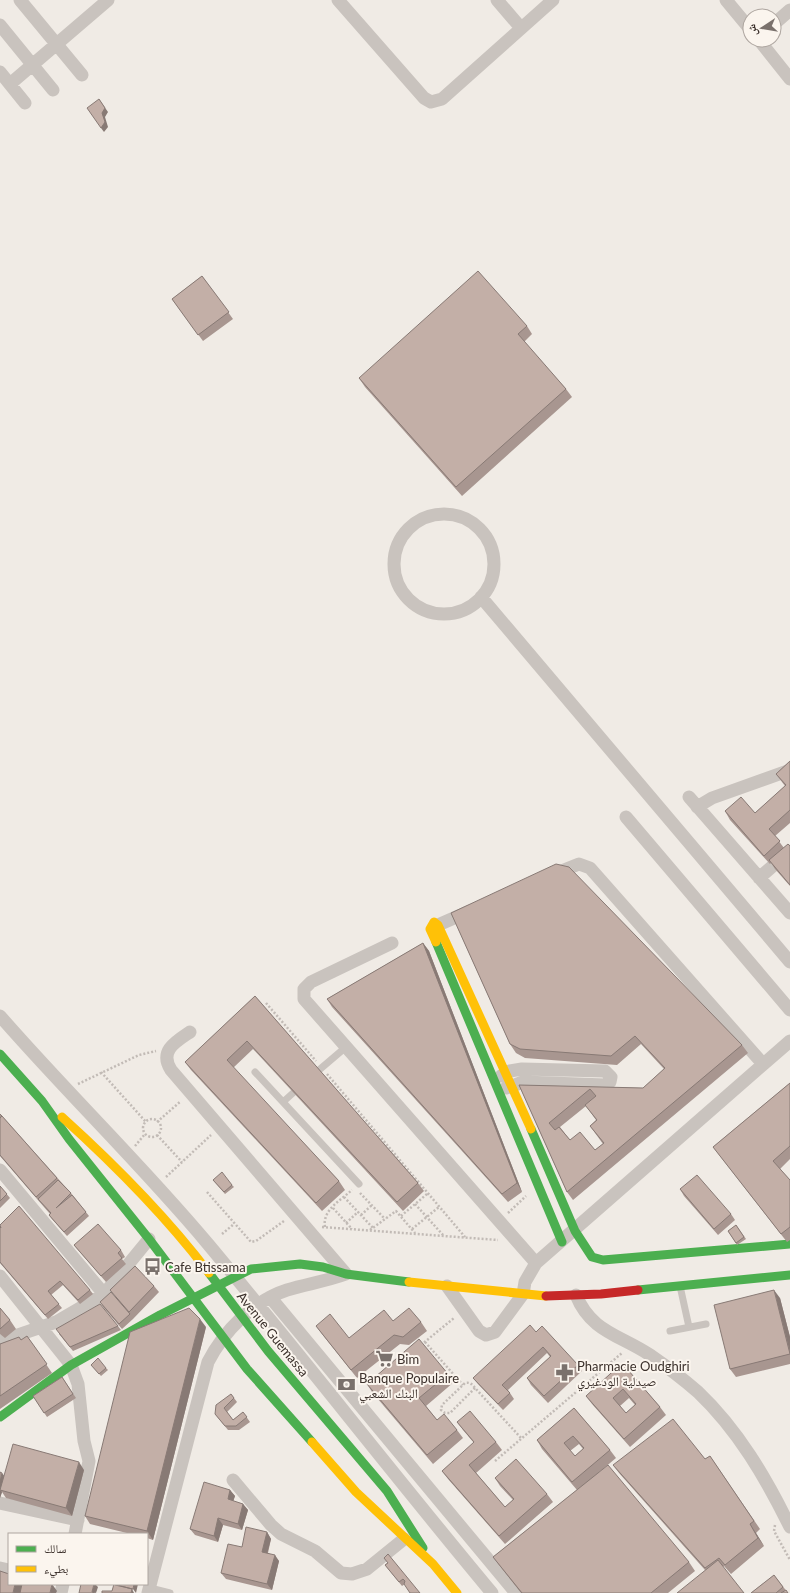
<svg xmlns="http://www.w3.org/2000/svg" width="790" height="1593" viewBox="0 0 790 1593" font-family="Lato,'Noto Naskh Arabic',sans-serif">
  <rect width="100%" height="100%" fill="#f0ebe5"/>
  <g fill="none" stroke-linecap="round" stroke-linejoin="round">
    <path stroke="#c2bbb6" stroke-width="2.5" stroke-dasharray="2 2" stroke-linecap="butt" d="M266,1003l50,58
      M101,1072l45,50
      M327,1074l138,163
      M78,1084l61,-29 17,-4
      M143 1128a9 9 0 1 1 18 0a9 9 0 1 1-18 0Z
      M157,1122l24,-21
      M157,1135l25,27
      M135,1146l10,-12
      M166,1177l45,-42
      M207,1192l44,50 5,-1 28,-20
      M360,1193l25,26
      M344,1197l29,31
      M415,1204l28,31
      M333,1208l19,21
      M508,1213l18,-17
      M361,1215l11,-10
      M401,1216l26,-22
      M346,1223l12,-11
      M322,1227l176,13
      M325,1227c-3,-17 16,-27 27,-37
      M412,1229l27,-22
      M370,1230l26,-19 19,22
      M222,1234l12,-10
      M425,1342l38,43
      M421,1345l33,-27
      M475,1388l-25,25h-5l-4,-3 1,-5 23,-22c5,-1 7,1 10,5l47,51
      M495,1461l127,-108
      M775,1525l-1,6 16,29"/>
    <path stroke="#c9c3be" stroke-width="7" d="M319,1070l27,-23
      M255,1072l104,112
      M283,1102l10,-9
      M680,1286l9,41
      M670,1331l36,-7
      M150,1588l20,5"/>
    <path stroke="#c9c3be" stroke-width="13" d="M20,0l62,75
      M338,0l86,98 7,4 11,-3 111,-99
      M497,0l24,28
      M726,0l24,29
      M774,24l16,-14
      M0,25l53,65
      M759,40l31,39
      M0,72l25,31
      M10,84l98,-84
      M394 564a50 50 0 1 1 100 0a50 50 0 1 1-100 0Z
      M481,597l309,365
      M689,797l101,116
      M697,807l15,-9 78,-28
      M626,817l164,193
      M554,874l25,-10 11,4 173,196
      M759,878l31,-27
      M438,925l32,-14
      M392,943l-81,39 -7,7v10l232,264
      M0,1016c68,78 142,149 208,228 96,115 188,234 284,349
      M501,1076l9,-5 12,-2 83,2 6,6 -1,5 -5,3 -82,-3 -17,6
      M0,1170l104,124
      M0,1276l71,89 7,19 6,57 5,20 -14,73
      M447,1286l32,45 7,4 9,-3 28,-38 2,-12 11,-19 254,-222
      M576,1295c15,37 44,40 74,60 16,11 33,24 48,37 40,38 68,86 92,135
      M270,1297l246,296
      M0,1341l56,-19 48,-28 45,-55
      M233,1480l38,45 10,9 34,17 26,22 11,1 15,-5 37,-30
      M0,1503l78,17
      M0,1568l9,2
      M61,1593l2,-9
      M148,1593l60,-231c16,-31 45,-61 79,-72 20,-6 40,-9 59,-16l-175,-204c-12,-19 4,-28 19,-38"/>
    <path stroke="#4caf50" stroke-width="9" d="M436,942l126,300
      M0,1054l42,47 27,38 80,100 98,130 65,73
      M531,1129l44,102 17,26 11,3 187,-16
      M209,1273l59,78 119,140 36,57
      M638,1290l152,-15
      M0,1417l71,-52 89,-50 91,-46 49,-5 23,3 23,7 63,8"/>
    <path stroke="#ffc107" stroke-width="9" d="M436,942l-6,-13 4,-7 4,3 93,204
      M62,1117c53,48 104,99 147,156
      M409,1282l137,14
      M312,1442l44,50 77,72 24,29"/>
    <path stroke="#c62828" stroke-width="9" d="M546,1296l55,-2 37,-4"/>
  </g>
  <path fill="#a89690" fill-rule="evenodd" d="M202,276l31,43 -30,22 -31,-42z
    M527,326l5,8 -8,8 42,47 6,8 -110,99 -97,-109 -6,-9z
    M790,761v62l-15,13 9,12 6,-2v40l-15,-17 -4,-6 -1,1 -40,-44 -5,-9 30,2 30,-27 -9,-12z
    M451,913l291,132 6,8 -175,147 -6,-8 -48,-107 124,3 21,-19 -23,-25 -24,21 -92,-7 -9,-5 -6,-9zM586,1106l10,14 -6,6 13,18 -8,6 -25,-10 -10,-13z
    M423,943l6,8 93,241 -14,10 -176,-195 -5,-8z
    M255,996l163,187 6,8 -21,20 -150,-162 -20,19 106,113 6,9 -23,21 -131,-141 -6,-8z
    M790,1083v76l-10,10 10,11v60l-3,2 -74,-95z
    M0,1114l71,79 18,23 -22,20 -15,-17 -3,-4 1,-1 -50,-58z
    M213,1180l19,5 2,2 -9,7z
    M0,1186l10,12 -10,10z
    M680,1189l51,25 4,6 -17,15 -34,-39z
    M736,1225l10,14 -9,6 -9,-14z
    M0,1227l90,63 3,4 -13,10 -17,-19 -12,10 11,13 -14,11 -48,-56z
    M74,1245l47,5 4,7 -3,2 4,5 -20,18 -27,-31z
    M154,1286l5,6 -26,27 -11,10 -19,-22 -3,-5z
    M780,1298l10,39v27l-54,13 -6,-8z
    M0,1308l10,12 6,9 -11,9 -5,-4z
    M393,1321l28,1 6,9 -18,14 -9,-1 -43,34 -35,-44 -6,-8 33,12z
    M118,1326l3,4 -48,21 -14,-17z
    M206,1327l-53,213 -6,-2v-4h-16l-41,-10 -5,-8z
    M536,1332l42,33 4,6 -34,32 -17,-18 -4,-7 23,-21 -3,-4 -39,37 6,9 -11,11 -25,-26 -5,-6z
    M27,1336l25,37 -52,36v-65l19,-7 2,3z
    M622,1363l38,44 6,8 -36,32 -38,-43 -6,-8zM629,1398l6,7 -9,8 -6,-7z
    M93,1367l13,1 2,2 -7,6z
    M448,1374l6,8 -28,24 11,14 20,10 6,8 -30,26 -61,-72 -5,-8z
    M62,1377l14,21 -29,19 -14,-21z
    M231,1394l6,8 -10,10 6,8 10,-8 7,10 -11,8h-11l-13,-16z
    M574,1408l36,42 6,8 -19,16 92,88 6,9 -27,22h-147l-22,-28 -6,-8 84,-67 -35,-41 -5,-9zM579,1444l4,5 -8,7 -5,-5z
    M457,1422l39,20 6,8 -26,23 29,34 8,-7 -13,-14 -5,-8 52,16 6,8 -48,42 -57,-65 -6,-8 32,-28 -11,-13z
    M710,1456l50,73 -4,4 8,13 -33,28 -7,-8 -1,1 -18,3 -86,-97 -6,-8 92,-6z
    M84,1470l-12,46 -66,-18 -4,-6 -2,6v-26l4,4z
    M230,1490l5,6 -2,5 10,3 5,6 -6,20 -19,-5 -5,17 -23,-7 -5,-6z
    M267,1532l4,7 -3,14 11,8 -7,29 -46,-11 -5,-6 21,-26z
    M387,1563l33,30 -15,-9 -3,2 -17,-21z
    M774,1575l14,18h-37z"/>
  <path fill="#887a75" d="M99,99l9,13 -3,5 3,10 -4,5 -3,-4z
    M423,943l6,8 93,241 -5,-9z
    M774,1290l6,8 10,39v15z
    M200,1319l6,8 -53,213 -6,-9z
    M79,1462l5,8 -12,46 -6,-8z
    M2,1473l3,4 -5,13 2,2 -2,6v-16z
    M230,1490l5,6 -3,9 -4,-6z
    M243,1504l5,6 -6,20 -4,-6z
    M218,1518l5,7 -5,17 -4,-6z
    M750,1524l6,9 8,13 -6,-8z
    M267,1532l4,7 -5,19 -4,-6z
    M275,1555l4,6 -7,29 -5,-6z
    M15,1584h8l-2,9h-8z
    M52,1584l5,7 -1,2h-6z
    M94,1584h1l3,3 -2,6 -4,-1z
    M134,1584h4l-2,9 -3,-4z
    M132,1589l2,4h-3z"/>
  <path fill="#c3afa7" stroke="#887a75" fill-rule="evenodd" d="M99,99l6,9 -3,5 3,9 -4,6 -14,-20z
    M478,271l49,55 -9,8 48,55 -110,98 -97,-109z
    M202,276l27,36 -31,23 -26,-36z
    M790,761v49l-21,19 11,12 -16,15 -39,-45 16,-14 14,16 31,-28 -10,-11z
    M788,844l2,2v39l-21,-25z
    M556,864l13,3 173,178 -175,147 -48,-107 124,3 22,-20 -30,-32 -24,20 -91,-7 -10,-5 -59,-131zM590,1089l6,7 -11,9 12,15 -7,6 14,17 -9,7 -15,-18 -10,8 -11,-13 -4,3 -6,-7z
    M423,943l94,240 -15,11 -175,-195z
    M255,996l163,187 -21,19 -150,-161 -20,19 112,121 -23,22 -131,-141z
    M790,1083v63l-17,15 17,19v47l-9,7 -68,-87z
    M0,1114l2,2 -2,2z
    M2,1116l55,62 -21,19 -36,-42v-37z
    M222,1172l10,13 -8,7 -11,-12z
    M697,1175l34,39 -17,15 -34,-40z
    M58,1180l13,13 -15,15 16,-13 14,17 -22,20 -15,-17 2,-2 -13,-14z
    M0,1186l7,8 -7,7z
    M19,1206l71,84 -12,10 -18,-19 -12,10 11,13 -14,11 -45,-53v-35l1,1 -1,-3z
    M98,1224l23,26 -3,3 4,5 -21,18 -27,-31z
    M736,1225l8,12 -8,6 -8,-12z
    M135,1266l19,20 -25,26 -19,-22z
    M774,1290l16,64 -60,15 -16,-64z
    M111,1292l19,22 -11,10 -19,-22z
    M100,1304l18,22 -48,21 -14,-18z
    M0,1308l10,12 -10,9z
    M189,1308l11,11 -53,212 -62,-15 45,-184z
    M409,1308l12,14 -18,15 -9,-2 -43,35 -35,-44 14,-12 19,24 35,-28 9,11z
    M530,1325l6,7 6,-6 36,39 -34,31 -17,-18 24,-22 -8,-9 -41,38 8,8 -12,11 -25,-26z
    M27,1336l20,28 -47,32v-52l19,-7 2,3z
    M419,1339l29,35 -29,24 18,22 7,-6 13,16 -30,25 -60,-71z
    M98,1358l8,10 -7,6 -8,-9z
    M622,1363l38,44 -36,32 -38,-43zM623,1389l13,15 -10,9 -13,-15z
    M62,1377l11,17 -29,19 -11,-17z
    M231,1394l3,4 -10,10 9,12 10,-8 4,5 -11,9h-11l-10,-12 1,-9z
    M574,1408l36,42 -38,32 -35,-42zM573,1436l11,12 -9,8 -11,-13z
    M470,1411l26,31 -27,23 36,42 9,-8 -19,-21 21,-19 31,35 -48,42 -57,-65 32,-29 -17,-20z
    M673,1419l32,40 5,-3 44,65 -4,3 8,14 -33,27 -6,-7 -14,10 -92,-103z
    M13,1444l66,18 -13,46 -66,-18z
    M608,1465l81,97 -38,31h-129l-29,-36z
    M0,1472l2,1 -2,9z
    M204,1482l26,8 -2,9 15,5 -5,20 -20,-6 -4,18 -24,-7z
    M246,1527l21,5 -5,20 13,3 -8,29 -46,-11 7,-29 14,3z
    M388,1554l32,39h-10l-6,-9 1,-3 -2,-2 -4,3 -14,-17 3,-2 -4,-5z
    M718,1560l26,33h-67z
    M0,1571l9,3v10h6l-2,9h-13z
    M774,1575l9,12 -7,6h-25z
    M22,1584h30l-2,9h-30z
    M81,1584h13l-2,8 3,1h-16z
    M114,1584l18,5 -1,4h-29v-2h10z
    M115,1584h19l-1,5 -18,-4z
    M786,1590l2,3h-7z"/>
  <defs>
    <symbol id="bus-bare" viewBox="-9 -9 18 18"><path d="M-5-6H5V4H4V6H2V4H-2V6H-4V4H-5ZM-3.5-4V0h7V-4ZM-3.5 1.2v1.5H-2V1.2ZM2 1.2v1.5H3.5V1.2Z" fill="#7a716c" stroke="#fbf5ee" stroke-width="2.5" paint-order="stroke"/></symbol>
    <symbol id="supermarket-bare" viewBox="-9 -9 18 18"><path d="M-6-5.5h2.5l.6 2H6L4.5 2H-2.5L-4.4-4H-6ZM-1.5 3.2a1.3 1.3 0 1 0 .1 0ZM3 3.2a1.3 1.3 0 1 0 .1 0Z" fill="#7a716c" stroke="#fbf5ee" stroke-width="2.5" paint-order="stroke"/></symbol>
    <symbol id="pharmacy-bare" viewBox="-9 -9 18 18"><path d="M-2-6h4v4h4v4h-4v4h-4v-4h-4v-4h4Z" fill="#7a716c" stroke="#fbf5ee" stroke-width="2.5" paint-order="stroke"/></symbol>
    <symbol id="bank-bare" viewBox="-9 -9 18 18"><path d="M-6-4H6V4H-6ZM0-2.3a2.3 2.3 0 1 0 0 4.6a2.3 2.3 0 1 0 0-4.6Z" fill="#7a716c" stroke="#fbf5ee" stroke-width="2.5" paint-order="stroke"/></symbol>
  </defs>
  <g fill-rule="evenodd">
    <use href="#bus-bare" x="140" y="1254" width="25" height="25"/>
    <use href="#supermarket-bare" x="372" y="1346" width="25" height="25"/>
    <use href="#pharmacy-bare" x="552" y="1360" width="25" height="25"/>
    <use href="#bank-bare" x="334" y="1372" width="25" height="25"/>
  </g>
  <g text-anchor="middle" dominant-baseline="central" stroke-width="4" stroke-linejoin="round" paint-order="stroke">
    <g font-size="13" fill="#3b302b" stroke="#fbf5ee" text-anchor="start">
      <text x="165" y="1267">Cafe Btissama</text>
      <text x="397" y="1359">Bim</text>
      <text x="577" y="1366">Pharmacie Oudghiri<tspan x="577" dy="15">صيدلية الودغيري</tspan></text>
      <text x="359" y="1378">Banque Populaire<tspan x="359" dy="15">البنك الشعبي</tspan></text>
    </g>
    <g font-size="13" fill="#3b302b" stroke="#fbf5ee">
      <text transform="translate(273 1334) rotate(51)">Avenue Guemassa</text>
    </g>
  </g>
  <rect x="8" y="1533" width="140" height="52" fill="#fbf5ee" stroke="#aea6a0"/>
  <rect x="16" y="1546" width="20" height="6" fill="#4caf50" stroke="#aea6a0"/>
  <text x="44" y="1553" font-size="12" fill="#3b302b">سالك</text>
  <rect x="16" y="1566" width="20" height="6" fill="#ffc107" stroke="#aea6a0"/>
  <text x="44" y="1573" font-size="12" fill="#3b302b">بطيء</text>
  <g transform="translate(762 28) rotate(258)"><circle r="19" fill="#fbf5ee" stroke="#aea6a0"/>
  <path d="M0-3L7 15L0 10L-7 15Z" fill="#7a716c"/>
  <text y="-6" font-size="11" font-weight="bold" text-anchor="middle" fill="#3b302b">ش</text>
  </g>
</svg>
